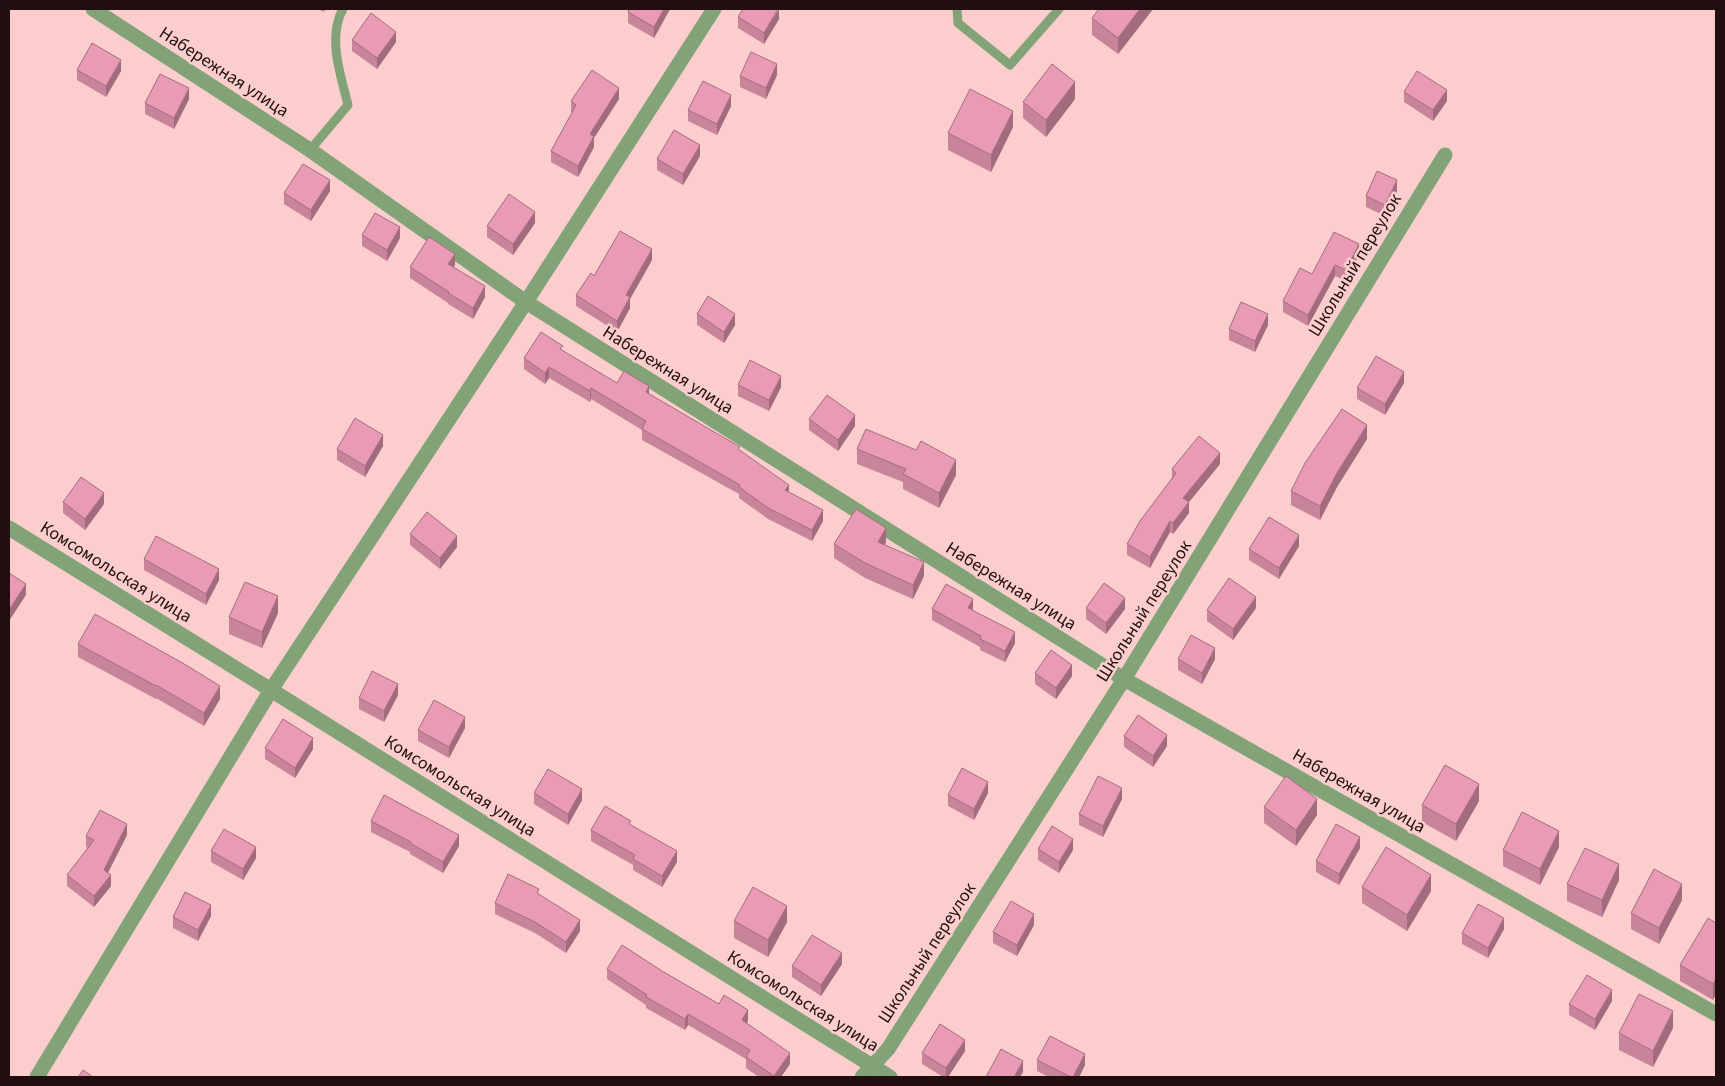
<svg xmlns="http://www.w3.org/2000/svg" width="1725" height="1086" viewBox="0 0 1725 1086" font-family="'Source Sans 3',sans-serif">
  <rect width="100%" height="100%" fill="#fccdcd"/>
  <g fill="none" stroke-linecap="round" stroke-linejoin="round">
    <path stroke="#82a377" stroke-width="9" d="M957,9l1,14 52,42 49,-56
      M310,150l38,-45c-7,-29 -21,-68 -5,-96"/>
    <path stroke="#82a377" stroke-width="15" d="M93,9l217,141 216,152 598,377 592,335
      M9,528l262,162 619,387
      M37,1077l234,-387 255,-388 188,-293
      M862,1077l26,-28 236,-370 321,-524"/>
  </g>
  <path fill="#c8849b" d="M318,9h8l-2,3z
    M629,9h41l-16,29 -26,-15v-11z
    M1153,9l-35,45 -26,-19v-17z
    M738,17l41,2 -15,25 -26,-16z
    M352,40l44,2 -19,27 -25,-18z
    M77,70l44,1 -15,26 -29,-17z
    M777,75l-11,24 -26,-12v-11z
    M1404,92l43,9 -14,20 -29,-19z
    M189,99l-15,30 -29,-15v-11z
    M619,99l-25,39v9l-16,30 -27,-15v-11l21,-38 -1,-1v-11z
    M1075,99l-29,38 -23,-19v-16z
    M731,106l-14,29 -29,-14v-11z
    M1013,127l-22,45 -43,-22v-17z
    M700,156l-17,29 -26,-15v-11z
    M330,191l-19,30 -27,-17v-11z
    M1397,191l-12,25 -19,-9v-11z
    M535,223l-22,32 -26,-18v-11z
    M362,235l38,3 -13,23 -25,-15z
    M1359,255l-13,26 -11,-5 -27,50 -25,-14v-11l29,-27z
    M652,260l-22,39v9l-13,24 -41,-26v-11z
    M455,265l-1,2 31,30 -12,22 -25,-15v-1l-38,-25v-11z
    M697,314l38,11 -11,18 -27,-18z
    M1268,325l-13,27 -26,-12v-11z
    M563,351l54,32 32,11 91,56 83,71 -11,20 -44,-22 -29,-21v-4l-97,-54v-10l-51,-31 -1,3 -41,-24 -4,6 -21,-15v-11z
    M1404,383l-19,32 -28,-16v-11z
    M738,385l43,2 -12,24 -31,-15z
    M809,419l46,7 -17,25 -29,-21z
    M1367,439l-30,48 -17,33 -29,-15v-14z
    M383,446l-18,31 -28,-17v-11z
    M857,449l99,26 -17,33 -36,-19v-7l-46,-18z
    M1220,464l-31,38v11l-16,21 -3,-2 -20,36 -23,-13v-11l45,-66v-9z
    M63,502l41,2 -19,26 -22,-17z
    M410,534l47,13 -17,22 -30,-24z
    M886,542l-1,3 39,31 -11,23 -48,-21 -31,-20v-14z
    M1299,546l-20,33 -30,-19v-11z
    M144,559l75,21 -13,25 -62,-35z
    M1086,608l39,1 -19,25 -20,-15z
    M1256,608l-23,32 -26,-19v-11z
    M932,609l41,2 42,32 -10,19 -25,-12v-3l-48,-27z
    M278,613l-16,35 -33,-14v-17z
    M78,644l142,55 -16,27 -48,-28v1l-78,-42z
    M1178,659h37l-13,25 -24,-14z
    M1035,673l37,3 -16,23 -21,-15z
    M398,695l-14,27 -25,-13v-11z
    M465,728l-16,30 -31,-17v-11z
    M1124,736l43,10 -14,21 -29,-20z
    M265,748l48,1 -18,29 -30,-19z
    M534,793l48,7 -14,25 -34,-21z
    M988,793l-14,27 -26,-14v-11z
    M1122,799l-19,38 -24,-12v-11z
    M1479,801l-23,40 -34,-19v-17z
    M1264,807l53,8 -21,31 -32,-23z
    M371,821l88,25 -16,27 -33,-19v-2l-39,-20z
    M631,825l46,37 -15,25 -29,-17v-5l-42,-24v-11z
    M127,835l-19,38 3,13 -17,21 -27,-21v-11l21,-27 -2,-1v-11z
    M1559,847l-19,38 -37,-19v-16z
    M1360,848l-21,37 -23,-13v-11z
    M1038,849l35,1 -14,23 -21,-13z
    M211,851l45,7 -13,22 -32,-18z
    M1619,880l-17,37 -35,-16v-17z
    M1362,887l69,4 -24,40 -45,-28z
    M539,894l41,37 -14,22 -31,-20 -40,-19v-11z
    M1682,900l-23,44 -28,-15v-16z
    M211,916l-13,25 -25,-13v-11z
    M734,921l53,1 -19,35 -34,-19z
    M1716,923l-3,77 -33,-19v-16z
    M1034,925l-17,31 -24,-13v-11z
    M1504,929l-16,29 -26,-14v-11z
    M842,964l-21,32 -29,-19v-11z
    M607,969l55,2 86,50 -1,2 43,41 -9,13h-22l-13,-9v-9l-58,-34 -3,5 -39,-22v-3l-39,-26z
    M1612,1001l-17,29 -26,-15v-11z
    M1673,1028l-20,39 -34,-17v-17z
    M965,1051l-17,26h-5l-21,-13v-11z
    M1037,1060l48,5 -6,12h-30l-12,-6z"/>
  <path fill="#a36c7e" d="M664,9h6l-16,29v-11z
    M779,9v10l-15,25v-11z
    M1140,9h13l-35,45v-16z
    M396,32v10l-19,27v-11z
    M121,60v11l-15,26v-11z
    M777,64v11l-11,24v-11z
    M1075,82v17l-29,38v-17z
    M189,88v11l-15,30v-11z
    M619,88v11l-25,39v9l-16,30v-11l12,-32z
    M1447,90v11l-14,20v-11z
    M731,95v11l-14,29v-11z
    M1013,111v16l-22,45v-17z
    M700,145v11l-17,29v-11z
    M330,180v11l-19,30v-11z
    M1397,180v11l-12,25v-11z
    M535,212v11l-22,32v-11z
    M400,227v11l-13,23v-11z
    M1359,244v11l-13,26v-11z
    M652,249v11l-22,39v9l-13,24v-11l9,-26z
    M455,254v11l-7,10v-11z
    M1335,265v11l-27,50v-11z
    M485,286v11l-12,22v-11z
    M735,314v11l-11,18v-11z
    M1268,314v11l-13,27v-11z
    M549,367v11l-4,6v-11z
    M1404,372v11l-19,32v-11z
    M781,376v11l-12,24v-11z
    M649,386v11l-3,-5z
    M591,388v11l-1,3v-11z
    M855,415v11l-17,25v-11z
    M1367,425v14l-30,48 -17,33v-14l17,-33z
    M383,435v11l-18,31v-11z
    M1220,453v11l-31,38v11l-16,21v-11l10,-25z
    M956,460v15l-17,33v-15z
    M789,485v11l-4,-6z
    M104,493v11l-19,26v-11z
    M823,510v11l-11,20v-11z
    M1170,521v11l-20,36v-11z
    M886,528v14l-8,14v-14z
    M1299,535v11l-20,33v-11z
    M457,536v11l-17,22v-11z
    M924,562v14l-11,23v-14z
    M219,569v11l-13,25v-11z
    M26,584v11l-17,26v-11z
    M278,596v17l-16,35v-16z
    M1256,597v11l-23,32v-11z
    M1125,598v11l-19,25v-11z
    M973,599v11l-5,-2z
    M1015,632v11l-10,19v-11z
    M1215,648v11l-13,25v-11z
    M1072,665v11l-16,23v-11z
    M398,684v11l-14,27v-11z
    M220,686v13l-16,27v-13z
    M465,717v11l-16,30v-11z
    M1167,735v11l-14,21v-11z
    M313,738v11l-18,29v-10z
    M988,782v11l-14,27v-11z
    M1479,784v17l-23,40v-17z
    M1122,788v11l-19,38v-11z
    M582,789v11l-14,25v-11z
    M1317,799v16l-21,31v-16z
    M127,824v11l-23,45v-10z
    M1559,831v16l-19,38v-16z
    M459,835v11l-16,27v-11z
    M1360,837v11l-21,37v-11z
    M1073,839v11l-14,23v-11z
    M256,847v11l-13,22v-11z
    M677,851v11l-15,25v-11z
    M1619,864v16l-17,37v-17z
    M111,875v11l-17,21v-11z
    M1431,875v16l-24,40v-16z
    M1682,884v16l-23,44v-16z
    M211,905v11l-13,25v-11z
    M787,906v16l-19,35v-17z
    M1034,914v11l-17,31v-11z
    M1504,918v11l-16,29v-10z
    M580,920v11l-14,22v-11z
    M842,953v11l-21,32v-11z
    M1716,978v16l-3,6v-16z
    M1612,990v11l-17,29v-11z
    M748,1010v11l-6,10v-11z
    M1673,1011v17l-20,39v-16z
    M688,1014v11l-3,5v-11z
    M965,1040v11l-17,26h-2v-9z
    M790,1053v11l-9,13h-7z
    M1085,1054v11l-6,12h-6z
    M1023,1061v11l-3,5h-6z"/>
  <path fill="#e99ab4" stroke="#a36c7e" d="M629,9h35l-10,18 -26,-15z
    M743,9h35l-14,24 -26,-16z
    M1099,9h41l-22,29 -26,-20z
    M371,13l25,19 -19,26 -25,-18z
    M92,43l29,17 -15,26 -29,-16z
    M751,52l26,12 -11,24 -26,-12z
    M1052,64l23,18 -29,38 -23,-18z
    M592,70l27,18 -29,46 4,2 -16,30 -27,-15 25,-46 -5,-4z
    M1417,71l30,19 -14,20 -29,-18z
    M160,74l29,14 -15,30 -29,-15z
    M703,81l28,14 -14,29 -29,-14z
    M970,89l43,22 -22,44 -43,-22z
    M674,130l26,15 -17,29 -26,-15z
    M303,164l27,16 -19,30 -27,-17z
    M1377,171l20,9 -12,25 -19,-9z
    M509,194l26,18 -22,32 -26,-18z
    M375,213l25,14 -13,23 -25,-15z
    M620,231l32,18 -26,46 4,2 -13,24 -41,-26 15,-22 3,3z
    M1334,232l25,12 -13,26 -11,-5 -27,50 -25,-14 17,-33 12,6z
    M429,237l26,17 -7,10 37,22 -12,22 -25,-15 1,-1 -39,-25z
    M708,296l27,18 -11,18 -27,-18z
    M1241,302l27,12 -13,27 -26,-12z
    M541,332l22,14 -3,3 57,34 7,-12 25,15 -3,6 94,55 -2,2 51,36 -4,5 38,20 -11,20 -44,-22 -29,-21 1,-2 -98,-56 4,-8 -55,-33 -1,3 -41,-24 -4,6 -21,-15z
    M1376,356l28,16 -19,32 -28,-16z
    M750,360l31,16 -12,24 -31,-15z
    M827,395l28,20 -17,25 -29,-21z
    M1342,409l25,16 -30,48 -17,33 -29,-15 14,-28z
    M355,418l28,17 -18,31 -28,-17z
    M866,429l50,21 5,-9 35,19 -17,33 -36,-19 3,-5 -49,-20z
    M1199,436l21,17 -37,45 6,4 -16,21 -3,-2 -20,36 -23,-13 13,-23 36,-48 -4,-4z
    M81,477l23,16 -19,26 -22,-17z
    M856,509l30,19 -8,14 46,20 -11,23 -48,-22 -31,-19z
    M427,512l30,24 -17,22 -30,-24z
    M1269,517l30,18 -20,33 -30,-19z
    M156,536l63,33 -13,25 -62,-35z
    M9,573l17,11 -17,26z
    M1229,578l27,19 -23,32 -26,-19z
    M245,582l33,14 -16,36 -33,-15z
    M1104,583l21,15 -19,25 -20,-15z
    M946,584l27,15 -5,9 47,24 -10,19 -25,-12 1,-3 -49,-27z
    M95,614l91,51 34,21 -16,27 -48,-28v1l-78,-42z
    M1191,635l24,13 -13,25 -24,-14z
    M1051,650l21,15 -16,23 -21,-15z
    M372,671l26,13 -14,27 -25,-13z
    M434,700l31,17 -16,30 -31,-17z
    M1138,715l29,20 -14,21 -29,-20z
    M283,719l30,19 -18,30 -30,-20z
    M1445,765l34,19 -23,40 -34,-19z
    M962,768l26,14 -14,27 -26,-14z
    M548,769l34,20 -14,25 -34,-21z
    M1098,776l24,12 -19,38 -24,-12z
    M1286,776l31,23 -21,31 -32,-23z
    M384,795l75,40 -16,27 -33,-19 1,-1 -40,-21z
    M605,806l26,15 -2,3 48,27 -15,25 -29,-17 2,-4 -44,-25z
    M100,810l27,14 -23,46 7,5 -17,21 -27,-21 27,-35 -8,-4z
    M1522,812l37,19 -19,38 -37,-19z
    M1336,824l24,13 -21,37 -23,-13z
    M1052,826l21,13 -14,23 -21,-13z
    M224,829l32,18 -13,22 -32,-18z
    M1386,847l45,28 -24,40 -45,-28z
    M1585,848l34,16 -17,36 -35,-16z
    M1654,869l28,15 -23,44 -28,-15z
    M508,874l31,15 -2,4 43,27 -14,22 -31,-20 -40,-19z
    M753,887l34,19 -19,34 -34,-19z
    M185,892l26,13 -13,25 -25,-13z
    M1011,901l23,13 -17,31 -24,-13z
    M1478,904l26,14 -16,30 -26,-15z
    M1708,918l8,5v55l-3,6 -33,-19z
    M812,935l30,18 -21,32 -29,-19z
    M622,945l40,26 57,33 5,-9 24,15 -6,10 48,33 -16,23 -28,-19 4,-7 -62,-36 -3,5 -39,-22 1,-2 -40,-26z
    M1587,975l25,15 -17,29 -26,-15z
    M1639,994l34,17 -20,40 -34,-18z
    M940,1024l25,16 -19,28 -24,-15z
    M1050,1036l35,18 -12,23h-2l-34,-17z
    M1001,1049l22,12 -9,16h-28z
    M83,1070l10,7h-15z"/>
  <g text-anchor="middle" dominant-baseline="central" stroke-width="5" stroke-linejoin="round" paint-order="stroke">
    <g font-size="18" fill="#220e0f" stroke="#fccdcd">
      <text transform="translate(224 72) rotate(33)">Набережная улица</text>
      <text transform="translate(1355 265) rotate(-59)">Школьный переулок</text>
      <text transform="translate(668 370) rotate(32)">Набережная улица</text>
      <text transform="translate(116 572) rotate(32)">Комсомольская улица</text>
      <text transform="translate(1011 586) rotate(32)">Набережная улица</text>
      <text transform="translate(1144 611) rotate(-58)">Школьный переулок</text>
      <text transform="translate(460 786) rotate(32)">Комсомольская улица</text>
      <text transform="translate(1359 791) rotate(30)">Набережная улица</text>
      <text transform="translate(927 953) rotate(-57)">Школьный переулок</text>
      <text transform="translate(803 1001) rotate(32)">Комсомольская улица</text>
    </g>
  </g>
  <rect width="1725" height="1086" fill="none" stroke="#220e0f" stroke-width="20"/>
</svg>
